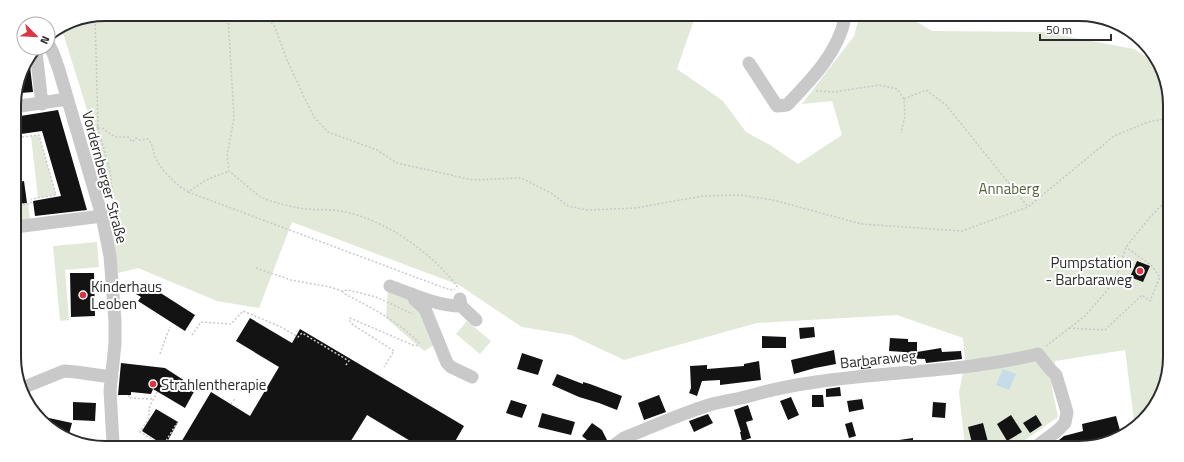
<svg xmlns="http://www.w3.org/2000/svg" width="1184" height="462" viewBox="0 0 1184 462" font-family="'Titillium Web',sans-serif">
  <rect width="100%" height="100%" fill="#fff"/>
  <path fill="#e2e9d9" d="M105,14l590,3 -18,52 46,32 23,31 24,13 28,19 44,-29 -10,-34 -30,3 52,-68 5,-18h51l22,13 111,1 91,17 22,14 13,30 -4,280 -7,9 7,4 -30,42 -10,-78 -70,11 -3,27 6,29 -43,30h-50l-6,-55 6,-29 -2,-25 -66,-23 -140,8 -133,37 -53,-25 -49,-8 -63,-42 -167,-63 -33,86 -42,-7 -79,-33 -20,5 -13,-68 7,-2 -8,-39 -40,-128 -5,-8 11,-7z
    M39,135l17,60 -18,3 -7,-62z
    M28,203l2,16 -15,2v-17z
    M97,242l2,25 -34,3 4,50 -9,1 -7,-75z
    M388,288l15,6 19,17 14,33 -12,7 -38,-33z
    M467,321l24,20 -11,13 -24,-20z"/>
  <path fill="#c6dce8" d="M1003,369l13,5 -7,16 -13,-5z"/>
  <path fill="#131313" d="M29,58l4,34 -12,1 -2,-13 4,-15z
    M58,110l29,100 -52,6 -2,-15 28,-5 -19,-65 -28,4v-18z
    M24,181l3,22 -12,1v-21z
    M1137,261l13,5 -7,16 -13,-5z
    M70,273h24l1,43 -24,1z
    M141,285l5,3 2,-3 47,30 -10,16 -47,-30 3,-4 -5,-3z
    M250,318l42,25 8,-14 164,97 -11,19h-36l-50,-30 -18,29h-169l31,-52 39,24 29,-49 -43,-26z
    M814,327l1,10 -15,2 -1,-11z
    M762,336l24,1v11h-24z
    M890,338l18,1v3h9v10l24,-4 1,4 19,-1 1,8 -36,4 -1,-4 -23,-1v-3l2,-1v-2l-15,-1z
    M834,350l2,14 -21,4 -21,6 -3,-14z
    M522,353l21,7 -5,15 -21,-6z
    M870,357l1,11 -10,1v-11z
    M759,361l2,19 -41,5v-5l-18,1 -5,15 -8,-3 2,-5 -1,-22 17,-1v4l37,-3v-2z
    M121,363l44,5 31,20 -11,20 -32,-19 -2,5 -20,-2v3h-13z
    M557,374l26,10v-2l7,2 32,12 -5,14 -18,-7 -20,-6 -27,-12z
    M840,387l1,9 -15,1v-8z
    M659,395l7,17 -22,8 -6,-17z
    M812,395h11l1,12h-12z
    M791,397l8,18 -11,5 -8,-19z
    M862,399l2,10 -15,3 -2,-11z
    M511,400l16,5 -5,13 -16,-5z
    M73,402l23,1 -1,18 -22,-1z
    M933,402l13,1 -1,15 -13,-1z
    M748,405l5,15 -7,2 5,16 -9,3 -2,-9h1l-7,-22z
    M156,409l22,13 -12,22h-4l-20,-13z
    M542,413l33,9 -4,13 -33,-8z
    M708,414l5,9 -19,9 -5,-11z
    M35,415l37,8 -4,15 -32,-21z
    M1011,415l11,17 -15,9 -10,-17z
    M1036,415l6,10 -12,8 -7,-10z
    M1116,416l5,18 -27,7v3l-9,4h-24l-2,-8 5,-4 19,-5 -1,-7z
    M852,422l4,14 -7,2 -4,-14z
    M592,423l10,7 5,10 -9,6 -3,-6 -3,4 -10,-8z
    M983,423l5,19 -15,5 -5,-20z
    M913,438v9h-13l-1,-7z"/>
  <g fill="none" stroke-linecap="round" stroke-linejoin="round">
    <path stroke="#c9c9c9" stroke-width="1.5" stroke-dasharray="2 2" stroke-linecap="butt" d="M228,15l6,103 -7,38 2,15c8,6 28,25 36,28 10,4 31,9 41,10 11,1 23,0 34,2 44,7 93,42 119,78
      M257,15l17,10 13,35 18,39 9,18 14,15 49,18 20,13 76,17 48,-2 30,15 17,13 19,4 48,-2 68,-12 37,-1 33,5 89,24 100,7 66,-24 86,-71 34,-14 21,-4
      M95,16l3,112 12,43 6,51
      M816,91l18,1 45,-7 18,4 7,10 1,17 -4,17
      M904,99l22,-9 20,15 82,102
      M86,122l6,4 6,1
      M98,128h4l13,9h13l4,5 4,-4 4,2 8,-1c5,5 5,12 7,18 7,14 20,27 33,35l18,-12 23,-9
      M14,138l25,-3 17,60 -25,4
      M188,192l262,98 5,-1
      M15,206l14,-2 3,-2
      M256,268l35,12 39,7 12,4 6,-1 28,7 37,17
      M342,291l3,3c27,14 53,27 74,49l-1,2 -3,1 -65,-28v4l2,2 42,27 -10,16
      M1069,328l36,2 37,-35 8,6 10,-24 -9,-12 -25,-18
      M192,335l9,-13 30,2 12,-13 36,15 19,11 4,-4 47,28 -4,5
      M1046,346l39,-30 30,-35 11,-34 25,-31 15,-15h2
      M160,354l6,-17 4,-10
      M129,395v3l24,1
      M231,404l4,-5
      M156,443l1,-1 -17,-10 9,-14v-10l8,-16
      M168,444l-2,-3 11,-18"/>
    <path stroke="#c9c9c9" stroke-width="13" d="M48,43l5,10 6,17 43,146 8,40 5,65v23l-5,47 3,52
      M36,52l6,52
      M749,63l28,43 10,-1c24,-25 51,-52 58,-87
      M14,107l53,-8
      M15,227l87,-11
      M390,286c22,8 47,20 71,20
      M412,294l3,6 10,9 22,54 4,4 21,10
      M460,299l1,7 15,14
      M22,388l42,-17 12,1 35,5
      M613,446l11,-8c28,-11 56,-24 85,-33 15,-4 30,-6 44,-10 21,-6 41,-10 63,-13 74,-11 149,-10 222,-28l11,14 7,7 11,37 -2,11 -8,8 -23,17"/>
  </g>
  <g fill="#dc3443" stroke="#fff" stroke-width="1.5">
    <circle cx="1140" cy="271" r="4"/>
    <circle cx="83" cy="295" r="4"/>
    <circle cx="153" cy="384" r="4"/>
  </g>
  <g text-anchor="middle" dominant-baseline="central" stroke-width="4" stroke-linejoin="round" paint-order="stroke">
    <g font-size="15" fill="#2c2c2c" stroke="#fff">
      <text transform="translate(105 177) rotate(75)">Vordernberger Straße</text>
      <text transform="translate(878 359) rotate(-6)">Barbaraweg</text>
    </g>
    <g font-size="15" fill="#4f653c" stroke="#fff">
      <text x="1009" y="188">Annaberg</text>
    </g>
    <g font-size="15" fill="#2c2c2c" stroke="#fff" text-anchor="start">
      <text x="1132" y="262" text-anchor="end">Pumpstation<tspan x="1132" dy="17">- Barbaraweg</tspan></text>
      <text x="91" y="286">Kinderhaus<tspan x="91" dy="17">Leoben</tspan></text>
      <text x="161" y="384">Strahlentherapie</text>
    </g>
  </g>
  <path d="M0 0H1184V462H0ZM105 21H1079A84 84 0 0 1 1163 105V357A84 84 0 0 1 1079 441H105A84 84 0 0 1 21 357V105A84 84 0 0 1 105 21Z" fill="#fff" fill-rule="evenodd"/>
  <path fill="none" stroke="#2c2c2c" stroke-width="2" d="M105 21H1079A84 84 0 0 1 1163 105V357A84 84 0 0 1 1079 441H105A84 84 0 0 1 21 357V105A84 84 0 0 1 105 21Z"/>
  <g transform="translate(36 36) rotate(114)"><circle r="19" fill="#ffffff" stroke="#ababab"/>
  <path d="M0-3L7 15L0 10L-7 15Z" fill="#dc3443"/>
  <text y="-6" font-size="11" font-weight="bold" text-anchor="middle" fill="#2c2c2c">N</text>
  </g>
  <path d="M1040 34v6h71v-6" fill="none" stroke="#2c2c2c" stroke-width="2"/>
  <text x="1046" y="34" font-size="12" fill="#2c2c2c" stroke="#ffffff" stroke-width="3" paint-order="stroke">50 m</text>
</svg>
